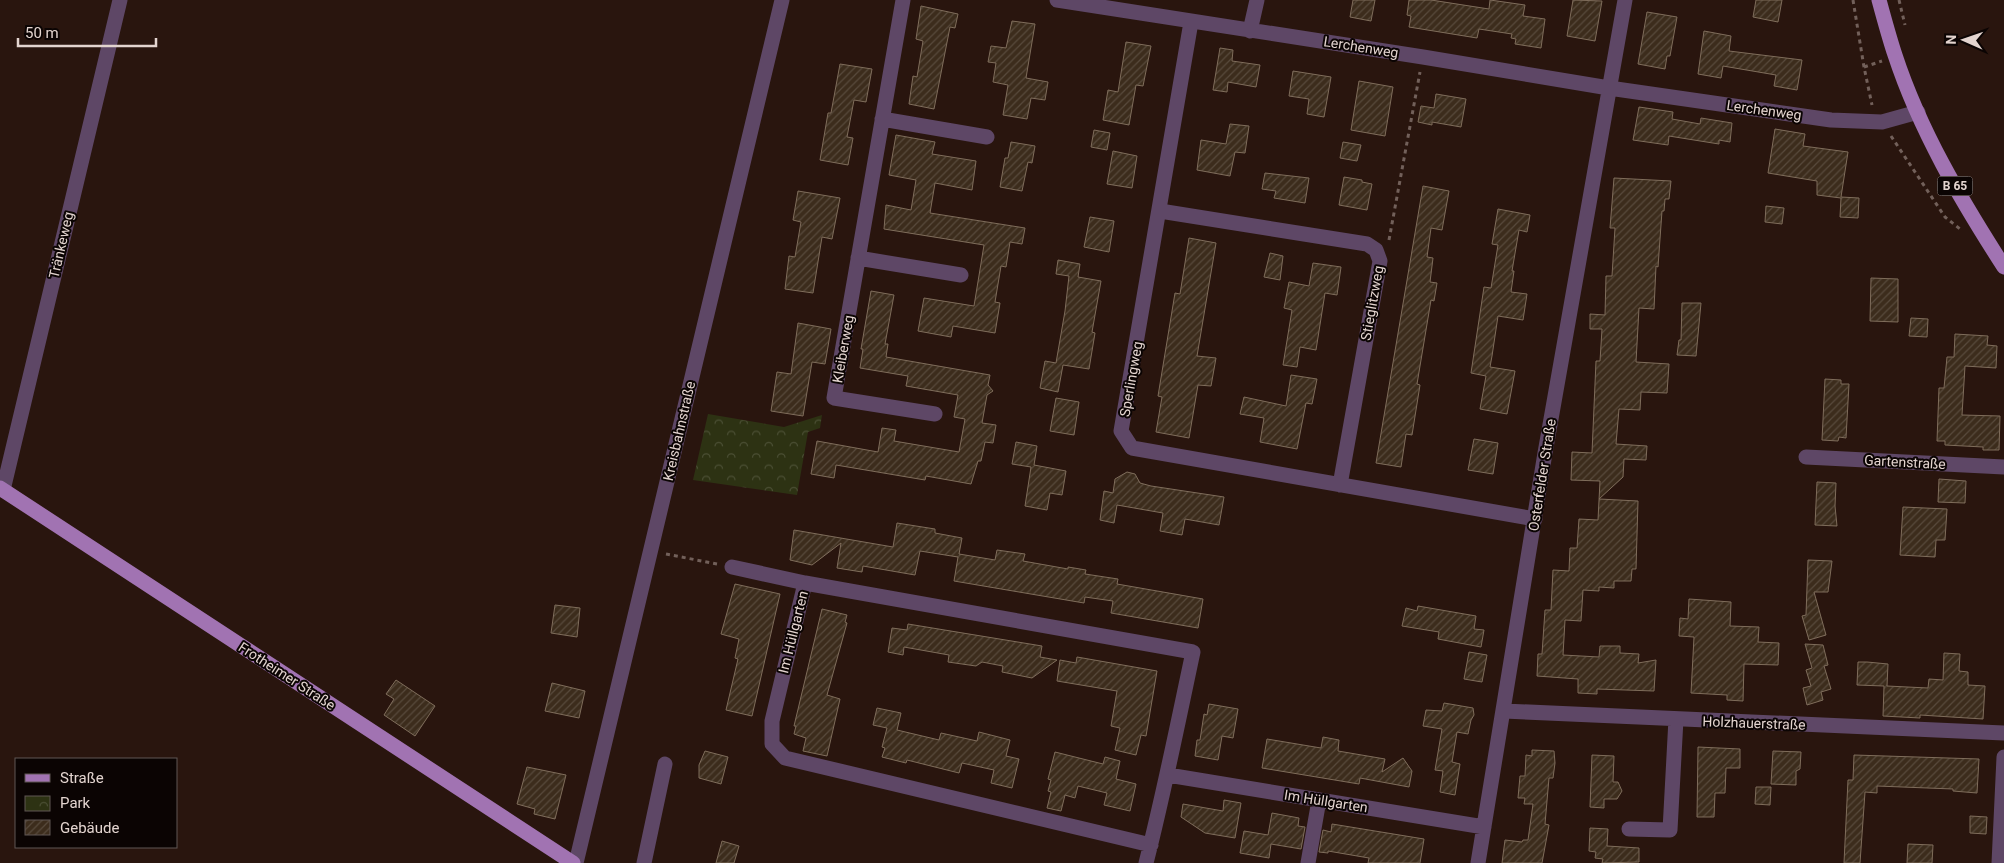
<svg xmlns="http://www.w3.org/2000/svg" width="2004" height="863" viewBox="0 0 2004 863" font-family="Roboto,sans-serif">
  <defs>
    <pattern id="park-crowns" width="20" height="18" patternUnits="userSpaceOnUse" patternTransform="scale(1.25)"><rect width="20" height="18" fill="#2d3213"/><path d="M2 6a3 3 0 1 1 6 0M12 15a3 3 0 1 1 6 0" fill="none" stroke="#4b4f34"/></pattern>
    <pattern id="building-hatch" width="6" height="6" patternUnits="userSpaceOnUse" patternTransform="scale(1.25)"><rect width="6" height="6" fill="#3c2c1c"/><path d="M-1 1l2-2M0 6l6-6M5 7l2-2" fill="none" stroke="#584a3c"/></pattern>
  </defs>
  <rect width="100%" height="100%" fill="#29150e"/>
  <path fill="url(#park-crowns)" d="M708,414l76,13 38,-12 -2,13 -12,4 -11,63 -104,-15z"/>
  <path fill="url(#building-hatch)" stroke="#7f6d5b" d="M1353,0h22l-4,21 -21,-4z
    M1409,0h22l58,9 1,-9 35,5 -2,11 22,3 -4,29 -26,-4 1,-5 -5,-1 1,-4 -33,-5 -2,9 -68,-11 2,-11 -4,-1z
    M1573,0l29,1 -7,40 -28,-5z
    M1756,0h26l-4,22 -25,-5z
    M921,6l37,8 -3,14 -5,-1 -16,82 -25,-5 4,-28 4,1 6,-36 -7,-2z
    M1647,12l30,5 -7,39h-3l-2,13 -27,-5z
    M1012,21l23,3 -9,54 22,4 -3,18 -14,-2 -4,21 -24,-4 5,-30 -15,-3 3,-19 -8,-1 3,-16 15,2z
    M1704,31l27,5 -2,15 73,9 -5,30 -23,-4 2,-11 -53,-9 -2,12 -23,-4z
    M1126,42l25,4 -8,40 -7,-1 -7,40 -26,-5 5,-30 10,2z
    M1220,48l13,2 -1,11 28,4 -4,22 -28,-5 -1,10 -14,-2z
    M840,64l32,5 -6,33 -12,-2 -7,37 6,1 -5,27 -28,-5 8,-47h3z
    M1293,71l38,6 -7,40 -17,-3 2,-15 -20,-3z
    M1359,81l34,6 -8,49 -34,-6z
    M1436,94l30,5 -5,28 -29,-5v3l-14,-3 3,-16 13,2z
    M1639,107l34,5 -1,7 28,5 1,-6 31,5 -2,19 -11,-2v4l-50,-8 -1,9 -35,-5z
    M1230,124l19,2 -4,27 -10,-1 -5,24 -33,-6 4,-30 25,4z
    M1775,129l30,5 -2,12 45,6 -7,45 18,1 -1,20 -18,-1 1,-19 -24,-3v-14l-49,-8z
    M1094,130l16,3 -3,17 -16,-3z
    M896,135l39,7 -3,12 44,7 -4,29 -37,-7 -5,30 95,15 -3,16 -12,-2 -4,25 -5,-1 -6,36 5,1 -5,30 -42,-7 -2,11 -33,-6 6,-33 50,8 10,-61 -100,-16 2,-24 25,5 5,-30 -27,-5z
    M1011,142l24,4 -3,17 -4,-1 -6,29 -22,-4 5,-29h3z
    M1343,142l18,3 -4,16 -17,-3z
    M1113,151l24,5 -5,32 -25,-4z
    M1265,173l44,5 -4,25 -31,-5 2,-7 -14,-2z
    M1344,177l18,3v2l10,2 -5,26 -28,-5z
    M1614,178l57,3 -2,18h-4l-1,12h-2l-4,56 -2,-1 -2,43 -15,-1 -3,54 33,2 -2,29 -26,-1 -1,18 -21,-1 -3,35 31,2 -1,14 -22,-1 -1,18 -24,22 39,2 -2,68h-4l-1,12h-17v7l-15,-1v4l-16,-1 -2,31 -16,-1 -2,35 36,2 1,-11h20v7l19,1 -1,9 18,-3 -2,31 -57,-2v5l-19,-1v-14l-41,-3 1,-22h4l3,-44h6l2,-40 16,1 1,-23h7l2,-29 19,1 2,-39 -29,-1 1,-28 20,1 4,-92h4l2,-32h-12v-15l15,1 1,-39h6l3,-48h-5z
    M1423,186l26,5 -7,39 -11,-2 -4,29 6,1 -3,24 7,1 -3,18 -3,-1 -14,84 3,1 -8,50 -6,-1 -5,33 -25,-4z
    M798,191l42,7 -8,41 -10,-2 -9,56 -28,-4 4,-33 6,1 6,-35 -8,-2z
    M1766,206l18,2 -2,16 -17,-2z
    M1498,209l32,6 -3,17 -8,-2 -7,41h2l-3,21 16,2 -4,26 -25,-4 -6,40 -2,11 25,4 -8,43 -27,-5 6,-33 -15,-3 13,-86 7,1 7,-43 -6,-1z
    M1090,217l24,4 -5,31 -25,-5z
    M1189,238l27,5 -19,113 19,2 -5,28 -13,-1 -9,53 -33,-6 6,-35 -4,-1 17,-103 5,1z
    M1270,253l13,3 -3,24 -16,-3z
    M1058,260l22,4 -2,13 23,4 -9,51 3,1 -6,36 -26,-4 -5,27 -18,-4 5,-27 11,2 9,-52 4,-35 -13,-2z
    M1313,263l28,4 -4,28 -12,-2 -9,57 -16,-3 -3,20 -14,-2 9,-55 -8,-2 5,-26 20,4z
    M1871,278l27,1v43l-28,-1z
    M871,291l23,4 -9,49h3l-2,13 104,18 -2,10 5,6 -6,4 -5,28 14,2 -3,18 -8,-1 -4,19h-3l-7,23 -45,-8 -1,4 -89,-15 -2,13 -23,-4 6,-33 61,11 4,-24 14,2 -2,11 65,11 6,-33 -11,-2 4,-22 -52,-9 2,-10 -48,-8 3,-19h-2z
    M1682,303h19l-5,53 -19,-1 2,-15h2z
    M1911,318l17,1 -1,18 -18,-1z
    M798,323l33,6 -6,35 -13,-2 -9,54 -32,-5 6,-39 14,2z
    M1955,334l33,2 -1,9 10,1 -1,22 -31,-2 -3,49 38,1 -1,34h-16v-3l-38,-2v-4h-8l2,-53h5l3,-31h7z
    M1291,375l26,4 -5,25 -6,-1 -9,46 -37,-7 4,-24 -24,-4 4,-17 42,9z
    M1825,379l16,1v4h8l-3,54 -7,-1 -1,4 -16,-1z
    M1056,398l23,4 -5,33 -24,-4z
    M1474,439l24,4 -5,31 -25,-4z
    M1016,442l21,4 -3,19 32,6 -4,24 -12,-2 -3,17 -22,-4 6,-39 -19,-3z
    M1127,472l8,2 5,9 11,3 73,11 -5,28 -34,-6 -3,16 -22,-4 3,-18 -46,-8 -3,18 -14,-3 4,-29 9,2 2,-14z
    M1939,479l27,2 -1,22 -27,-1z
    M1817,482l19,1 -1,23 2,20 -22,-1z
    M1903,507l44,2 -2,31h-9l-1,17 -35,-2z
    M897,523l38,6v4l27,5 -3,16 36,6 2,-10 28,4 -2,7 45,8v-2l18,3 -1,4 33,5 -1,5 86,15 -5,29 -87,-15 2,-12 -28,-4 -1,6 -130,-22 4,-24 -38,-6 -5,24 -52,-9 -1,6 -25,-4 4,-25 -29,22 -22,-5 4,-30 99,17z
    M1808,560l24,1 -4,31h-14l12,43 -17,5 -7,-24 4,-1z
    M735,584l45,10 -28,122 -26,-6 12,-51 -3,-1 4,-19 -18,-5z
    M1689,599l42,3 -1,24 29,1 -1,15 21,1 -1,22 -34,-1 -1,37 -16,-1v-5l-36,-2 3,-56 -15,-1 1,-18 8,1z
    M555,605l25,3 -3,29 -26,-4z
    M1418,606l58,10 -2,13 10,1 -3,17 -43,-8 1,-7 -37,-6 4,-18 11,3z
    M822,609l25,6 -2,7 2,1 -20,72 13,4 -13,57 -24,-5 3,-13 -12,-4 2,-8h-2z
    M908,624l134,22 -2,11 17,3 -25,18 -30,-6 1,-6 -21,-4 -6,4 -28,-4 1,-7 -45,-8 -1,8 -15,-3 4,-24 15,2z
    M1805,644l18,1 5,20 -4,1 7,23 -10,3 2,8 -16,5 -4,-17 8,-2 -5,-16 6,-2z
    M1469,652l18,3 -5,27 -18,-3z
    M1944,653l16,1 -1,17 9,1v13l17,1 -2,33 -63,-4v3l-37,-2 1,-30 -27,-1 1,-23h9l21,2 -1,22 41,2 1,-9 14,1z
    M1077,657l80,14 -11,65 -5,-1 -5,20 -21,-5 5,-22 -9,-2 6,-35 -60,-10 3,-21 16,3z
    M396,680l39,26 -20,30 -31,-21 10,-16 -8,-5z
    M552,683l33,8 -6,27 -34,-7z
    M1444,703l29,5 1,7 -3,5 -3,14 -11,-2 -5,30 8,2 -5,31 -15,-3 3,-21 -8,-1 7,-41 -19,-3 3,-16 16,1z
    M1209,704l29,5 -5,29 -11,-2 -4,24 -23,-4 2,-16h3l4,-26 3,1z
    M877,708l24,5 -4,17 42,10 2,-7 36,8 2,-9 31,8 -4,16 13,3 -7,29 -21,-5 3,-13 -32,-7 -3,10 -52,-13 -1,3 -24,-6 3,-9 -3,-1 5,-19 -14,-3z
    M1323,737l16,3 -1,11 47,8 -3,13 21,-14 9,13 -3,16 -49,-9 -1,6 -97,-16 5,-29 54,9z
    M1698,747l42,2v19h-14l-1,25h-10l-1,24h-17z
    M1532,750l22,1 1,12 -2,15h-4l-4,46 4,1 -7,38h-40l3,-23 17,2 1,-2h5l5,-36h-9l1,-6h-7l2,-22h5l1,-21 6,1z
    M705,751l23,6 -7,27 -22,-6v-13z
    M1773,751l28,1 -1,17 -4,2v14l-25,-1z
    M1055,752l48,12 2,-7 15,4 -4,18 20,5 -6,27 -26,-6 3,-12 -29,-7 -3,12 -10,-3 -4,16 -14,-3 4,-16 -3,-1 3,-11 -3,-1z
    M1592,755l22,1 -1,26h5l4,9 -5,8h-13v9l-14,-1z
    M1854,755l125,4 -2,34 -24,-2v-2l-76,-3v7l-12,-1 -5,71h-16l4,-83h5z
    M527,767l39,8 -11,44 -21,-5 1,-5 -18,-5z
    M1756,787h15l-1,18 -15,-1z
    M1224,800l17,3 -6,35 -30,-5 -24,-16 2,-13 40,7z
    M1272,813l27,5 -1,8 7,1 -4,22 -30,-5 -2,14 -29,-5 4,-22 24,4z
    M1970,816l17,1 -1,17 -16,-1z
    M1332,824l92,15 -4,24h-52l1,-5 -41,-7v2l-9,-1 4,-22 8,2z
    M1590,828l18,1 -1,17 32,2v14l-37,1 1,-4 -8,-1 1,-6 -7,-1z
    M722,841l17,5 -5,17h-18z
    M1908,844l25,1 -1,18h-25z"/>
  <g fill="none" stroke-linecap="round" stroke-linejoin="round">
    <path stroke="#72605a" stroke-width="3" stroke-dasharray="4 4" stroke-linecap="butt" d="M1853,0l11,67 8,38
      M1899,0l6,25
      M1864,67l18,-6
      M1891,136l54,81 15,12
      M1389,240l31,-168
      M666,554l51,10"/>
    <path stroke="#5e4766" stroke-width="15" d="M903,0l-69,398 101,16
      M1057,0l366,57 186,31 222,32 51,2 36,-10
      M1191,22l-70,409 11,17 403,71
      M1250,31l7,-31
      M882,119l105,18
      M1160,211l207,33 9,6 4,11 -40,224
      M858,258l103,17
      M1806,457l198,10
      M3,490l117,-490
      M732,567l73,16
      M1504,711l500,22
      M1168,775l316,52
      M1629,829l41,1 6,-111
      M576,863l206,-863
      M644,863l21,-99
      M1146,863c18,-70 32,-141 47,-211l-388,-69 -33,138v23l13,14 366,87
      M1308,863l11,-63
      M1478,863l67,-410 80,-453
      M1999,863l5,-106"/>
    <path stroke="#a173b2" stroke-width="15" d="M1879,0c5,18 10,37 16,55 25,76 66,145 109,212
      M0,488l573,375"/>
  </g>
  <g text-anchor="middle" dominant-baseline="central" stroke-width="4" stroke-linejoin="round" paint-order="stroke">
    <rect fill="#0b0403" stroke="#a29692" stroke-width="1" x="1937.5" y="176.5" width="35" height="19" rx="4"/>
    <g font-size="12" font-weight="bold" fill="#e3d4cf">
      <text x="1955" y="186">B 65</text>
    </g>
    <g font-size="14" fill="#e3d4cf" stroke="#0b0403">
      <text transform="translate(1361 47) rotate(9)">Lerchenweg</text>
      <text transform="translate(1764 110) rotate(8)">Lerchenweg</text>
      <text transform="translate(61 245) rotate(-77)">Tränkeweg</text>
      <text transform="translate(1372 303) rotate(-80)">Stieglitzweg</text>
      <text transform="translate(843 349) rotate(-80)">Kleiberweg</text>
      <text transform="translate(1131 379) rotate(-80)">Sperlingweg</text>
      <text transform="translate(679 431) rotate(-77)">Kreisbahnstraße</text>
      <text transform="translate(1905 462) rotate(3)">Gartenstraße</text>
      <text transform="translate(1542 475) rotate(-81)">Osterfelder Straße</text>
      <text transform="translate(793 632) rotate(-76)">Im Hüllgarten</text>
      <text transform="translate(287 676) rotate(33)">Frotheimer Straße</text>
      <text transform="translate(1754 723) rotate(2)">Holzhauerstraße</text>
      <text transform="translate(1326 801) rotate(9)">Im Hüllgarten</text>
    </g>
  </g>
  <rect x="15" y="758" width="162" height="90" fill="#0b0403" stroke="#615755"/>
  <rect x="25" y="774" width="25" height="8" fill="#a173b2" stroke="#615755"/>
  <text x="60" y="783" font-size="15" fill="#e3d4cf">Straße</text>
  <rect x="25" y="796" width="25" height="15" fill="url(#park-crowns)" stroke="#615755"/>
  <text x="60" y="808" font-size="15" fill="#e3d4cf">Park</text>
  <rect x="25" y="820" width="25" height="15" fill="url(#building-hatch)" stroke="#615755"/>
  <text x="60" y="833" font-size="15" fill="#e3d4cf">Gebäude</text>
  <g transform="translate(1964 40) rotate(272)" stroke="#0b0403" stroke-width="4" paint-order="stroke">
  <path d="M0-4L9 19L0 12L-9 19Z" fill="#e3d4cf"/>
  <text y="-8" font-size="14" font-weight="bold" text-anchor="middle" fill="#e3d4cf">N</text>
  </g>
  <path d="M18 38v8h138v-8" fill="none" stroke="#e3d4cf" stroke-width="2.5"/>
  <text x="25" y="38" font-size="15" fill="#e3d4cf" stroke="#0b0403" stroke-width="4" paint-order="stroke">50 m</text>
</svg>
